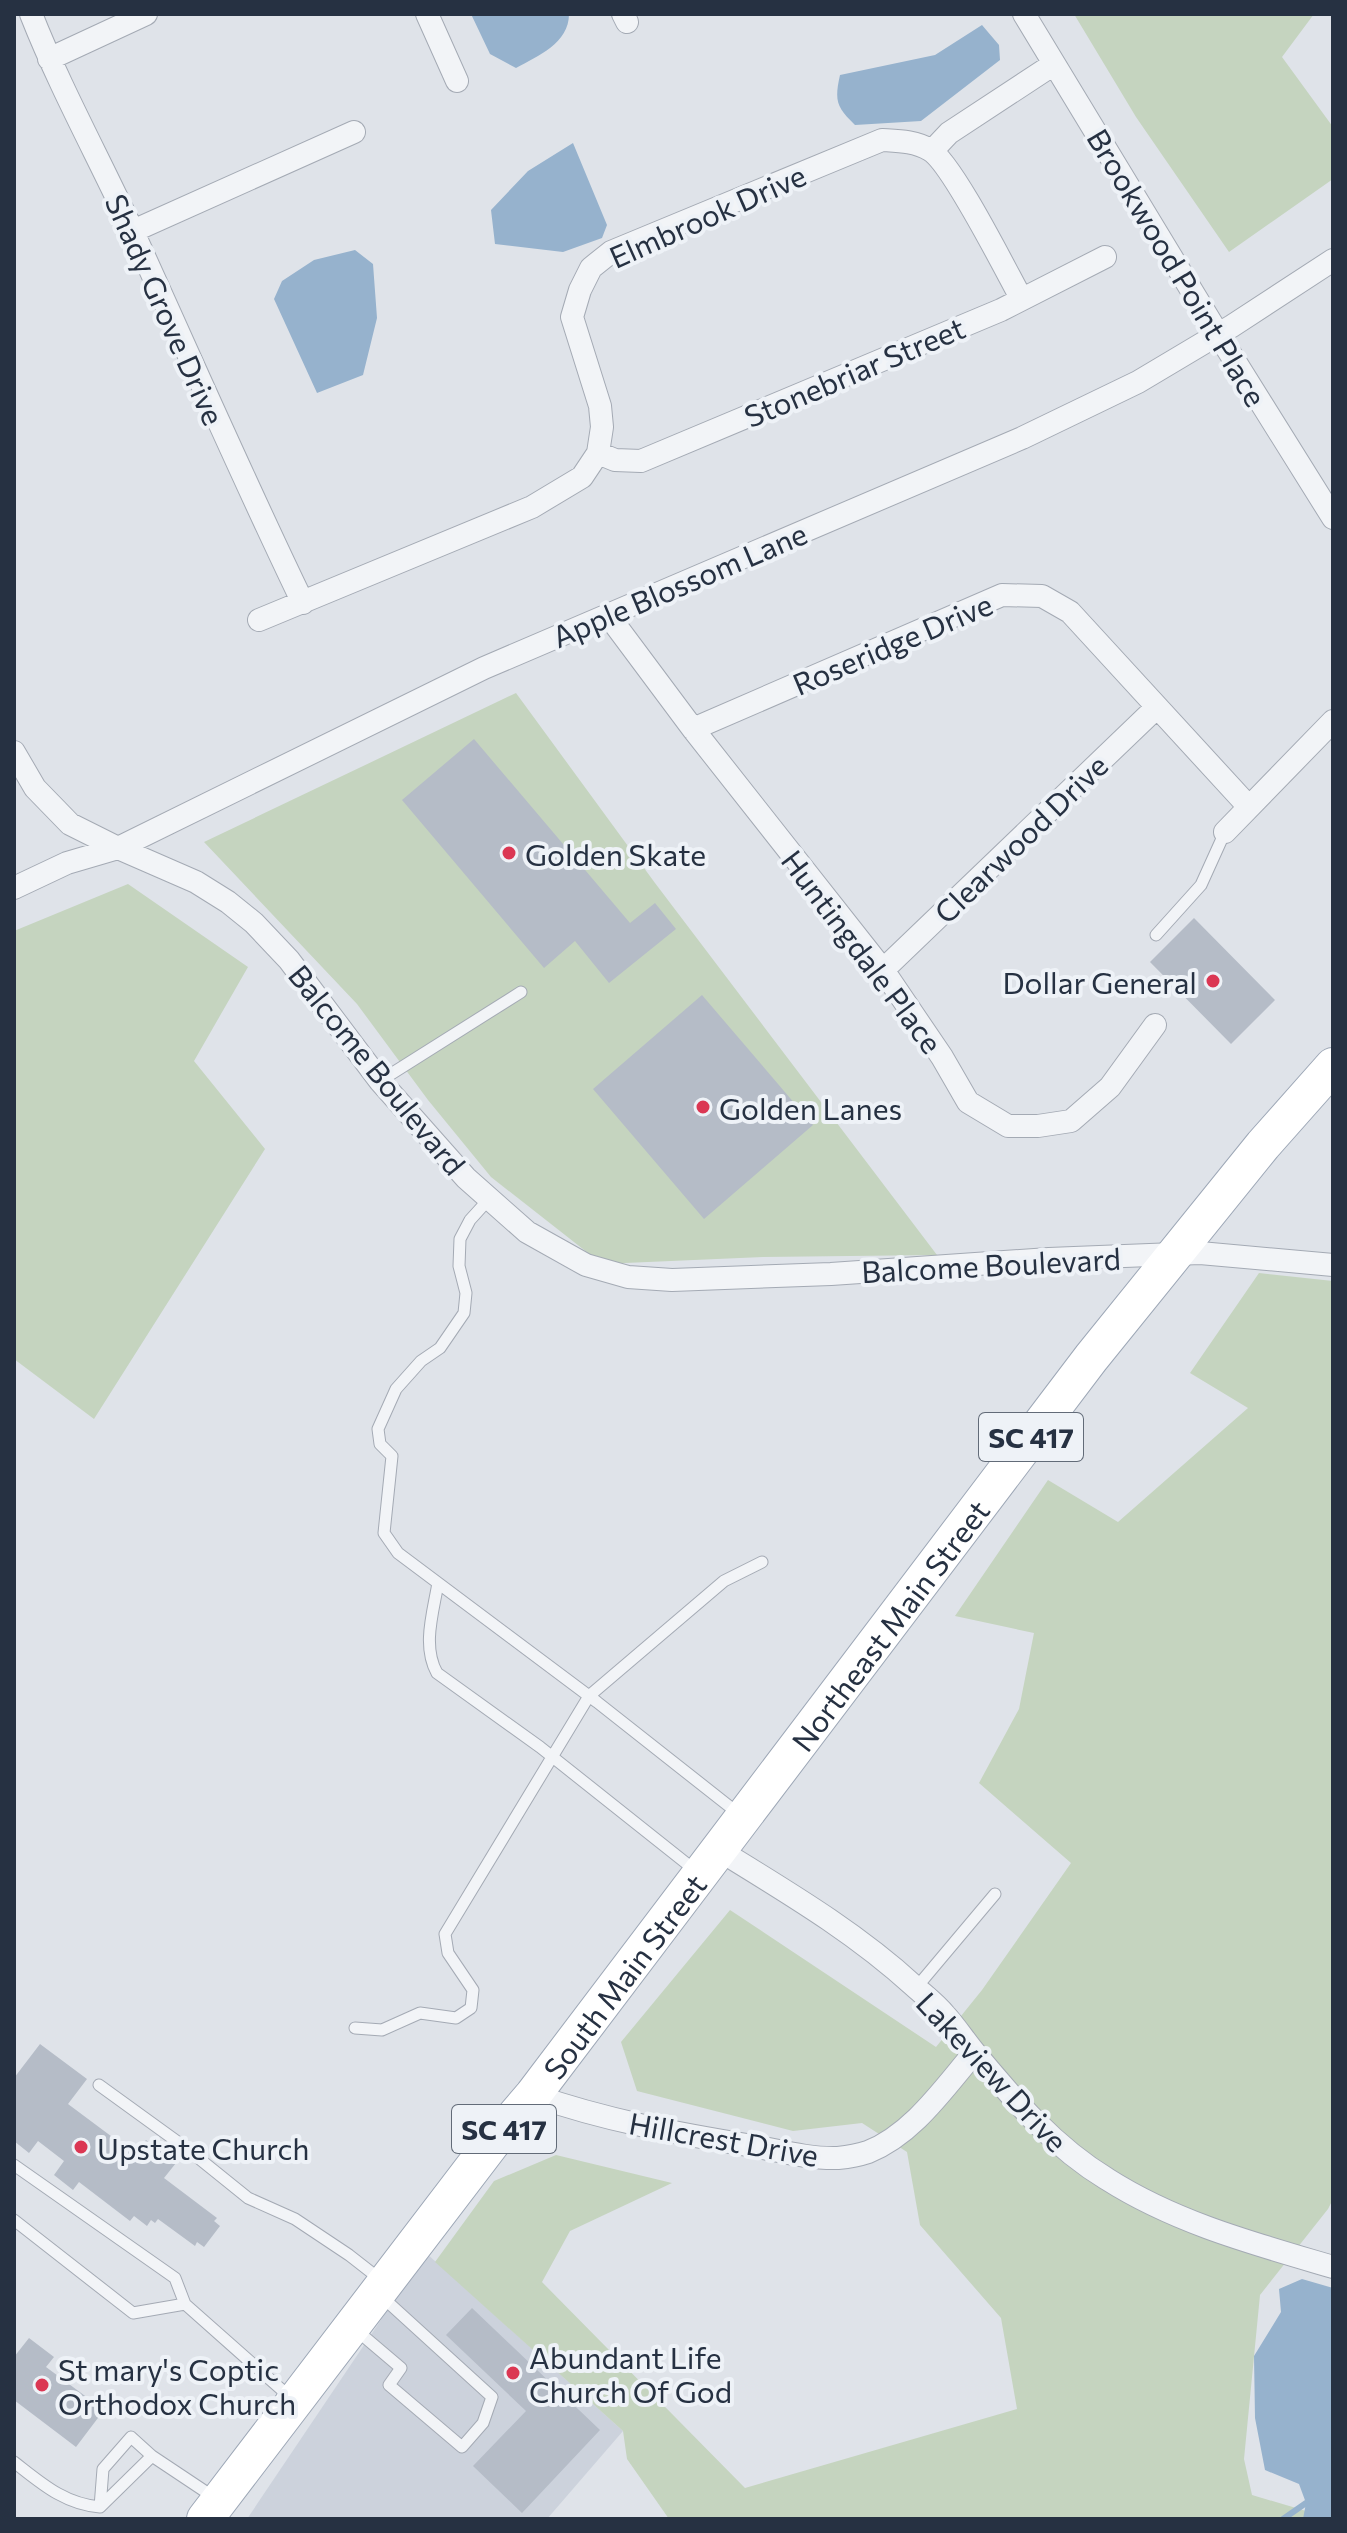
<svg xmlns="http://www.w3.org/2000/svg" width="1347" height="2533" viewBox="0 0 1347 2533" font-family="Commissioner,sans-serif">
  <rect width="100%" height="100%" fill="#dfe3e9"/>
  <path fill="#ccd2dc" d="M426,2253l197,178 -76,88h-300z"/>
  <path fill="#c5d4bf" d="M1074,14h240l-32,43 51,70v52l-104,73 -93,-135z
    M516,693l139,190 282,372 -174,2 -161,7 -111,-87 -63,-77 -71,-96 -153,-162z
    M128,884l120,83 -54,94 71,88 -171,270 -80,-60v-428z
    M1259,1273l74,8v918l-5,10 -68,86 -16,164 8,36 81,24h-664l-42,-60 -4,-28 -188,-169 59,-81 62,-26 116,28 -102,48 -28,51 203,206 272,-79 -16,-91 -81,-93 -13,-73 -45,-29 -69,8 -156,-40 -16,-49 109,-132 206,137 46,-57 89,-127 -92,-80 40,-74 15,-76 -79,-17 93,-136 70,42 130,-114 -58,-35z"/>
  <path fill="#96b2cd" d="M471,14h98c0,29 -31,42 -53,54l-26,-14z
    M982,25l17,20 1,15 -79,61 -66,4c-18,-18 -21,-23 -15,-50l95,-20z
    M573,143l34,82 -5,13 -39,14 -68,-8 -4,-34 37,-39z
    M355,250l18,14 4,54 -14,57 -46,18 -43,-94 8,-18 32,-21z
    M1302,2279l31,9v231h-30l3,-16 -7,-19 -34,-14 -10,-52 -1,-62 27,-44 -2,-23z"/>
  <g fill="none" stroke-linecap="round" stroke-linejoin="round">
    <path stroke="#96b2cd" stroke-width="6" d="M1283,2519l23,-16"/>
  </g>
  <path fill="#b5bcc7" d="M474,739l156,184 25,-20 21,26 -67,54 -34,-42 -31,27 -142,-168z
    M1194,918l81,82 -44,44 -81,-82z
    M702,995l111,130 -109,94 -111,-130z
    M40,2044l47,35 -19,25 67,50 11,-14 30,23 -12,15 53,40 -3,3 6,5 -16,21 -7,-5 -2,4 -37,-27 -3,4 -4,-3 -4,6 -13,-10 -4,5 -51,-39 -6,8 -19,-15 10,-14 -26,-20 -9,12 -15,-12v-63z
    M472,2308l128,122 -78,83 -49,-47 53,-55 -80,-76z
    M29,2338l25,19 -8,10 58,43 -28,37 -62,-47v-43z"/>
  <g fill="none" stroke-linecap="round" stroke-linejoin="round">
    <defs>
      <path id="service" d="M1156,935l45,-50 24,-53
        M380,1081l141,-89
        M489,1199l-19,21 -10,19 -1,27 7,27 -2,20 -24,35 -19,13 -25,28 -18,40 2,15 12,12 -8,77 14,20 199,149 142,112
        M438,1583c-5,30 -16,63 -1,90l103,74 156,124
        M916,1988l79,-94
        M355,2028l27,2 38,-17 36,5 15,-10 2,-18 -25,-37 -3,-19 144,-238 135,-115 38,-19
        M99,2085l87,63 62,50 47,21 54,36 32,25
        M14,2165l161,113 10,26 106,94
        M14,2220l119,93 52,-9
        M355,2329l46,39 -12,17 73,62 21,-24 9,-26 -112,-102
        M14,2462c27,21 50,42 86,45l52,-51 63,42
        M100,2507l3,-38 28,-32 21,19"/>
      <path id="minor" d="M31,14c30,76 69,146 103,220 56,123 110,247 169,369
        M427,14l30,67
        M623,14l4,8
        M1024,14l194,320 115,184
        M49,59l97,-45
        M932,151l17,-18 105,-69
        M133,231l221,-99
        M598,453l17,7 26,1 360,-151 104,-53
        M608,615l85,114 190,241 59,87 26,45 40,24h30l33,-5 39,-34 45,-62
        M259,620l273,-113 50,-30 16,-24 4,-26 -2,-21 -28,-89 8,-27 11,-22 20,-16 271,-112c16,1 33,1 48,10 22,13 75,119 91,148
        M693,729l309,-134 40,1 28,16 179,195
        M14,752l21,36 35,36 48,24 78,34 32,20 26,21 35,37 91,121 86,97 61,54 59,33 42,12 44,3 159,-6 218,-15 151,-6 133,12
        M1225,832l108,-111
        M14,888l53,-25 51,-15 366,-180 538,-230 116,-56 94,-56 101,-66
        M883,970l274,-263
        M719,1850c68,42 136,82 195,136 10,9 22,18 31,29 11,12 20,26 30,38 39,47 79,94 132,126 69,44 148,65 226,88
        M533,2095c71,25 146,39 220,51 27,5 57,13 85,12 10,-1 21,-3 30,-6 45,-18 76,-64 106,-99"/>
      <g id="primary">
        <path id="s1" d="M205,2519l286,-375 42,-49 558,-737 172,-213 70,-79"/>
      </g>
    </defs>
    <use href="#service" stroke="#a4aab4" stroke-width="13"/>
    <use href="#minor" stroke="#a4aab4" stroke-width="24"/>
    <use href="#primary" stroke="#9da7b6" stroke-width="38"/>
    <use href="#service" stroke="#f2f4f7" stroke-width="11"/>
    <use href="#minor" stroke="#f2f4f7" stroke-width="22"/>
    <use href="#primary" stroke="#fff" stroke-width="36"/>
  </g>
  <g fill="#db3753" stroke="#eef2f7" stroke-width="3">
    <circle cx="509" cy="853" r="8"/>
    <circle cx="1213" cy="981" r="8"/>
    <circle cx="703" cy="1107" r="8"/>
    <circle cx="81" cy="2147" r="8"/>
    <circle cx="513" cy="2373" r="8"/>
    <circle cx="42" cy="2385" r="8"/>
  </g>
  <g text-anchor="middle" dominant-baseline="central" stroke-width="8" stroke-linejoin="round" paint-order="stroke">
    <g fill="#eef2f7" stroke="#626b78" stroke-width="2">
      <rect x="979" y="1413" width="104" height="48" rx="6"/>
      <rect x="452" y="2105" width="104" height="48" rx="6"/>
    </g>
    <g font-size="28" font-weight="bold" fill="#263142">
      <text x="1031" y="1437">SC 417</text>
      <text x="504" y="2129">SC 417</text>
    </g>
    <g font-size="30" fill="#263142" stroke="#eef2f7">
      <text transform="translate(707 215) rotate(-24)">Elmbrook Drive</text>
      <text transform="translate(1178 267) rotate(59)">Brookwood Point Place</text>
      <text transform="translate(166 309) rotate(66)">Shady Grove Drive</text>
      <text transform="translate(854 371) rotate(-23)">Stonebriar Street</text>
      <text transform="translate(679 584) rotate(-23)">Apple Blossom Lane</text>
      <text transform="translate(892 643) rotate(-23)">Roseridge Drive</text>
      <text transform="translate(1020 838) rotate(-44)">Clearwood Drive</text>
      <text transform="translate(863 951) rotate(53)">Huntingdale Place</text>
      <text transform="translate(378 1069) rotate(51)">Balcome Boulevard</text>
      <text transform="translate(991 1264) rotate(-3)">Balcome Boulevard</text>
      <text stroke="none"><textPath href="#s1" startOffset="1126">Northeast Main Street</textPath></text>
      <text stroke="none"><textPath href="#s1" startOffset="686">South Main Street</textPath></text>
      <text transform="translate(993 2071) rotate(47)">Lakeview Drive</text>
      <text transform="translate(724 2138) rotate(10)">Hillcrest Drive</text>
    </g>
    <g font-size="30" fill="#263142" stroke="#eef2f7" text-anchor="start">
      <text x="525" y="853">Golden Skate</text>
      <text x="1197" y="981" text-anchor="end">Dollar General</text>
      <text x="719" y="1107">Golden Lanes</text>
      <text x="97" y="2147">Upstate Church</text>
      <text x="529" y="2356">Abundant Life<tspan x="529" dy="34">Church Of God</tspan></text>
      <text x="58" y="2368">St mary's Coptic<tspan x="58" dy="34">Orthodox Church</tspan></text>
    </g>
  </g>
  <rect width="1347" height="2533" fill="none" stroke="#263142" stroke-width="32"/>
</svg>
